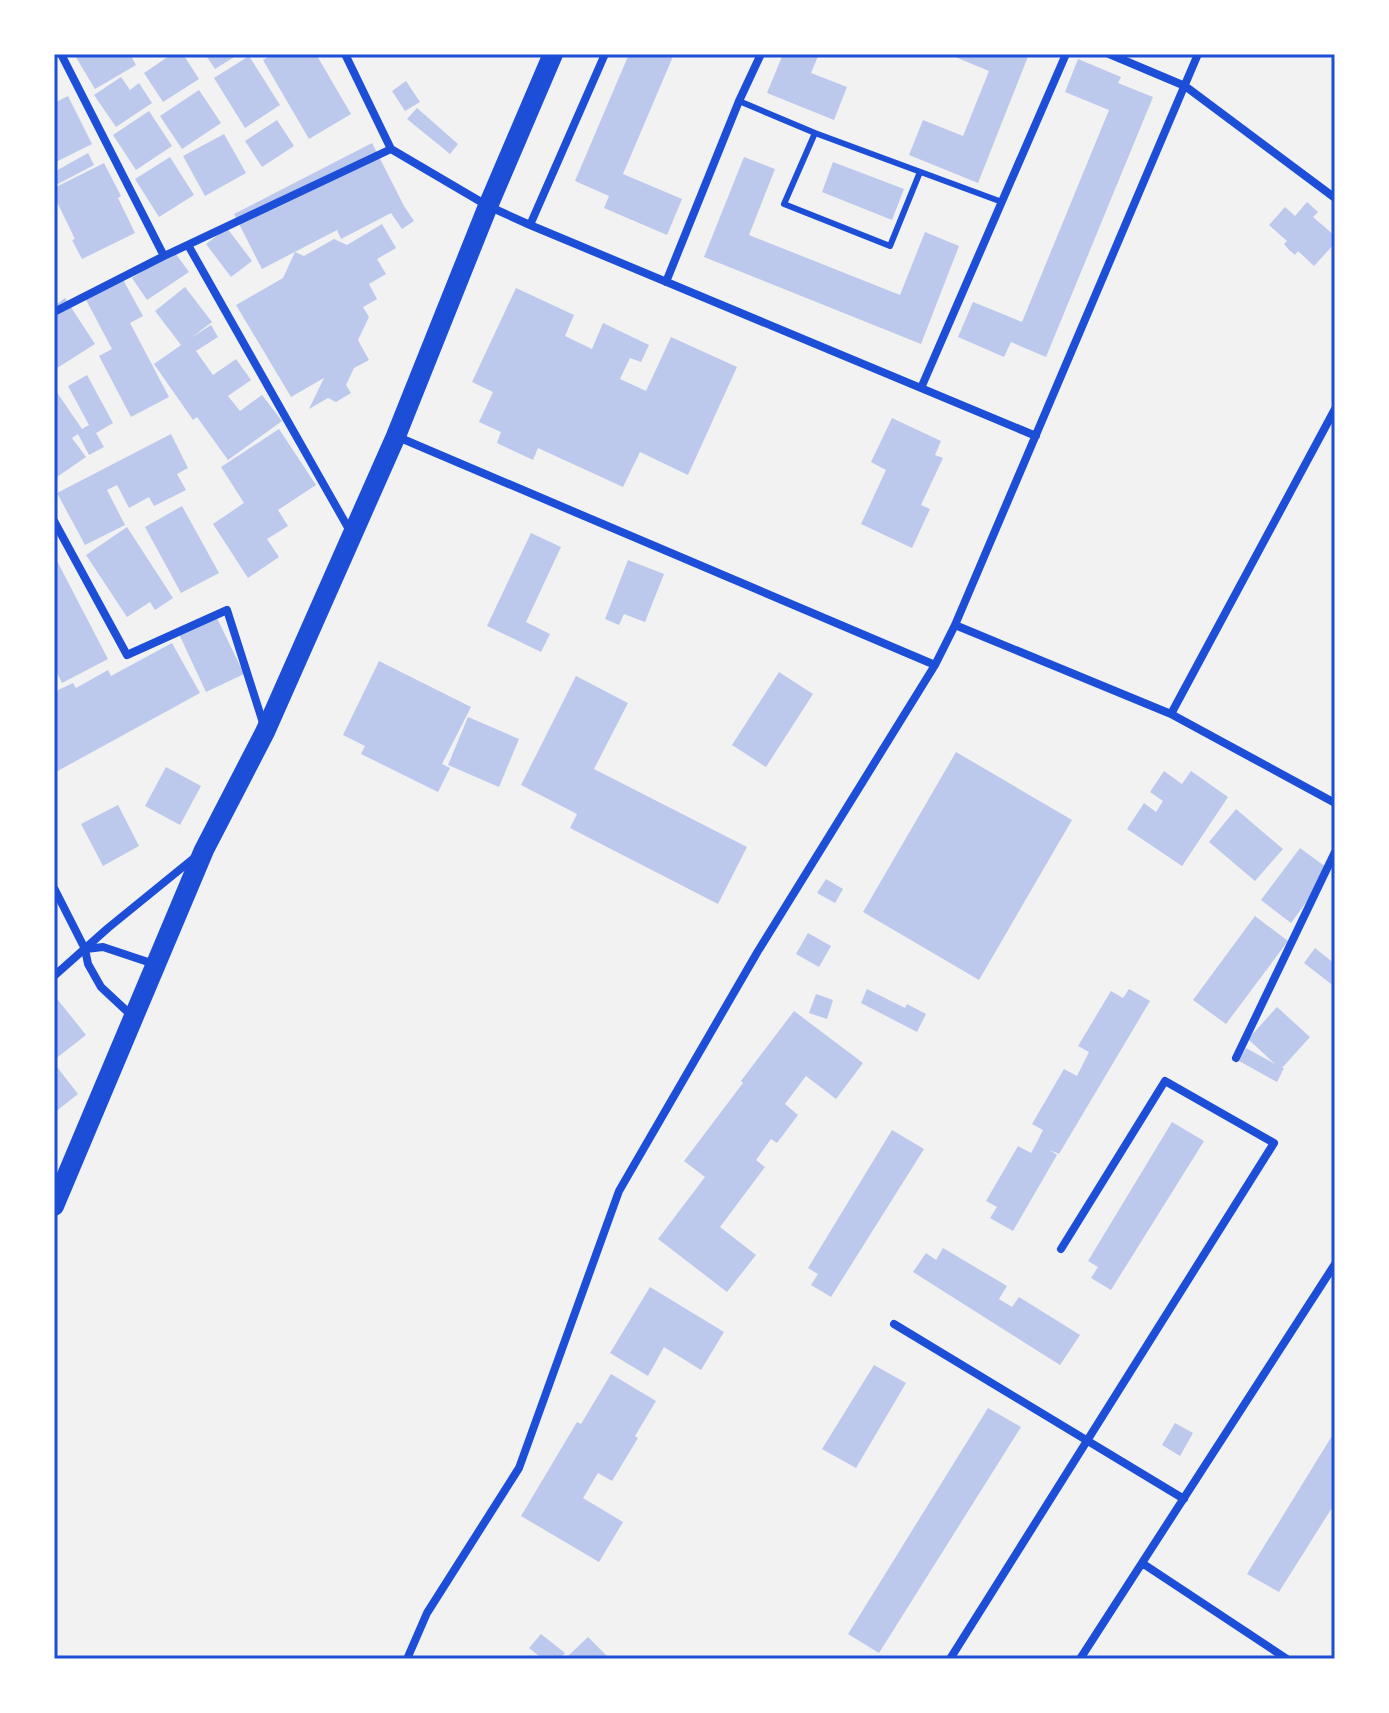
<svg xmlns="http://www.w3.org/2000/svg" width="1389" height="1713" viewBox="0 0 1389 1713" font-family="'Noto Sans',sans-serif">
  <rect width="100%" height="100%" fill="#f2f2f2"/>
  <path fill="#bdc9ec" d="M74,54h56l6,11 -41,24z
    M172,54h11l16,25 -36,23 -19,-29z
    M205,54h34l-24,15z
    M273,54h43l35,60 -42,25 -46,-79z
    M629,54h45l-51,120 59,25 -15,36 -63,-27 5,-12 -34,-15z
    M783,54h36l-8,19 36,14 -13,33 -67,-27z
    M948,54h81l-51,129 -69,-28 14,-35 40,16 26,-65z
    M249,56l31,49 -35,23 -31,-50z
    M1078,59l43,18 -3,6 35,14 -107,260 -35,-15 -7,15 -46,-20 15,-35 49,20 87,-212 -44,-18z
    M121,77l9,13 9,-7 13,20 -36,24 -22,-32z
    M406,81l14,21 -15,9 -13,-20z
    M199,90l22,33 -39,26 -22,-33z
    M68,96l24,48 -38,19v-60z
    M417,108l41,36 -8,10 -43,-35z
    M149,111l23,35 -36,24 -23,-35z
    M277,120l17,26 -32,21 -17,-26z
    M224,134l22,39 -41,23 -22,-40z
    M372,143l32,63 10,15 -12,8 -11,-16 -50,26 -4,-9 -75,39 -28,-55z
    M88,153l6,12 -40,21v-14z
    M170,157l24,38 -35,22 -24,-38z
    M744,157l31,12 -26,66 151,60 25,-63 34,14 -38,98 -217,-87z
    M833,162l71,27 -12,31 -70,-28z
    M104,163l17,33 -3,2 17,35 -53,26 -10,-19 3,-1 -21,-43v-8z
    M1307,202l11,10 -5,5 22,19v7l-21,23 -16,-15 -3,4 -6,-5 -5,-6 3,-3 -18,-16 16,-18 10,9z
    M382,224l14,24 -19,11 9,15 -17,10 8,15 -14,8 6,10 -11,23 11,20 -15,8 -8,17 5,8 -15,9 -8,-4 -19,11 15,-31 -33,19 -55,-92 47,-27 12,-26 9,4 30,-17 13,6z
    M227,228l25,33 -21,16 -25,-33z
    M173,250l16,22 -42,28 -15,-22z
    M121,276l22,40 -13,7 39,74 -38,20 -32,-61 13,-7 -28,-53z
    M185,287l27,35 -21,16 20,-13 7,12 -22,14 17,24 23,-16 15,21 -23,16 12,15 22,-16 20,26 -54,39 -31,-43 -4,3 -39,-56 27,-19 -26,-34z
    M516,288l58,27 -9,21 27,13 11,-26 46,22 -8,17 -11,-4 -10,21 26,12 25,-54 66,30 -49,108 -48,-23 -17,35 -85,-39 -5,12 -36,-17 4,-11 -22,-10 14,-30 -21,-10z
    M65,298l30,46 -41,26v-64z
    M87,375l26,48 -17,10 8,14 -15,8 -11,-21 -6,4 14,19 -32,22v-91l28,41 7,-4 -21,-39z
    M892,418l49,23 -6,14 8,3 -22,47 9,4 -18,39 -51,-24 25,-54 -15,-8z
    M279,429l37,56 -38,25 10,16 -21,13 12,18 -31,21 -35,-54 31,-21 -23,-36z
    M171,434l17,34 -11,6 9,16 -32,16 -5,-9 -20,11 -12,-23 -10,5 18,35 -40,20 -28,-52z
    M182,506l37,67 -38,20 -36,-66z
    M127,527l46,71 -18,12 -5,-8 -23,15 -41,-62z
    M531,533l30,14 -35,75 24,12 -9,18 -54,-26z
    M628,560l36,14 -19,48 -21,-8 -5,11 -14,-6z
    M57,561l51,98 -46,24 -8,-16v-105z
    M215,614l29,60 -38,18 -28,-60z
    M172,643l28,50 -146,80v-86l2,4 17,-8 3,5 32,-18 3,6z
    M379,661l92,46 -29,57 8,4 -12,24 -77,-38 4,-8 -22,-11z
    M779,672l34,22 -47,73 -34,-22z
    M576,676l52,27 -34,66 153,78 -29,57 -148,-76 7,-14 -56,-29z
    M468,717l51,22 -20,48 -51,-22z
    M956,752l116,68 -93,160 -116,-68z
    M166,767l35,19 -21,39 -35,-19z
    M1164,771l18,13 9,-13 37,26 -46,69 -55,-37 17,-26 12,9 7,-11 -13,-9z
    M118,805l21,41 -36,20 -22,-42z
    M1236,809l47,40 -28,32 -46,-39z
    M1300,848l30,22 -39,53 -30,-23z
    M826,879l17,10 -8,14 -18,-10z
    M1255,916l33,25 -62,83 -33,-24z
    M808,933l23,13 -12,21 -23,-13z
    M1315,948l20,16v23l-31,-24z
    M867,989l38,19 2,-4 19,10 -9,18 -56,-29z
    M1129,989l21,12 -91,153 -9,-4 7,5 -44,76 -23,-13 7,-11 -11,-6 32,-55 13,7 5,-9 7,-14 -11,-6 32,-55 13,7 12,-24 -11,-6 33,-55 12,7z
    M816,994l17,6 -6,19 -18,-6z
    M54,995l32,40 -32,25z
    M1277,1007l33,30 -28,31h2l-7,14 -38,-21 7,-13 29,16 -27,-25z
    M794,1011l69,52 -27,36 -30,-23 -21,28 13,11 -21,28 -6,-4 -15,21 9,7 -45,60 36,28 -29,37 -69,-53 47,-62 -21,-16 59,-78 -2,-2z
    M54,1063l24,31 -24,19z
    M1172,1122l32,19 -93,149 -20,-12 7,-11 -10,-6z
    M892,1130l32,19 -93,148 -20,-12 7,-11 -10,-6z
    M943,1248l64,38 -8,13 13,8 7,-10 61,38 -20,30 -147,-93 13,-19 10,7z
    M650,1287l74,45 -23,38 -37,-23 -16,29 -38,-23z
    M874,1365l32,18 -50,85 -34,-19z
    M611,1374l45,27 -21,35 3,2 -26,43 -14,-8 -15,25 40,24 -24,40 -78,-46 56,-94 4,2z
    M988,1408l33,19 -142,226 -31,-19z
    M1175,1423l18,10 -13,23 -18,-11z
    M1335,1431v72l-56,89 -32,-18z
    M541,1634l24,19 -5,6h-17l-14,-11z
    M588,1637l22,22h-45z"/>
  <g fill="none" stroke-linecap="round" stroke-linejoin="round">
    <path stroke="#1d4ed8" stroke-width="6" d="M739,101l76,32 187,69
      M815,133l-31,71 106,42 30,-74"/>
    <path stroke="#1d4ed8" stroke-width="8" d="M61,54l103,202
      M345,54l46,95 97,57 42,19 506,211
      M1109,54l76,32 150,112
      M530,225l75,-171
      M188,245l162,286
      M666,282l73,-181 22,-47
      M54,312l110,-56 227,-107
      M921,388l145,-334
      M398,437l537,228
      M54,521l73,134 100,-45 37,116
      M955,625l216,89 164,89
      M1171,714l164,-305
      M54,888l31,61 3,15 13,23 30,28
      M86,949l17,-2 51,17
      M54,976l54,-48 86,-70
      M1236,1058l99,-206
      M894,1324l290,175
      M1142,1563l145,96
      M407,1659l20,-46 92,-145 100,-277 139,-240 177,-286 20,-40 243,-571
      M950,1659l324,-516 -109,-62 -104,168
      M1080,1659l255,-395"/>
    <path stroke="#1d4ed8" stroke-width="20" d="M54,1206l150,-356 61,-118 131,-296 92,-230 65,-152"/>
  </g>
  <rect width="1389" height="1713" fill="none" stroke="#ffffff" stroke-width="112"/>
  <rect x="56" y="56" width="1277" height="1601" fill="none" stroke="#1d4ed8" stroke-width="3"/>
</svg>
